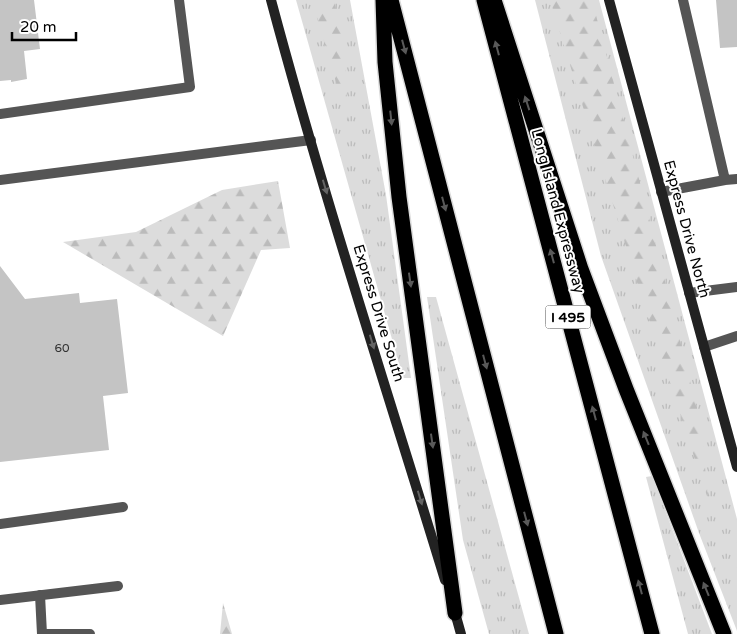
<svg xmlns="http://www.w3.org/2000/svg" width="737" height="634" viewBox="0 0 737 634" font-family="'Varela Round',sans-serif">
  <defs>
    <pattern id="grass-tufts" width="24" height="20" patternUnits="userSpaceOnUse" patternTransform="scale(1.25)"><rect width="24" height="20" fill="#dcdcdc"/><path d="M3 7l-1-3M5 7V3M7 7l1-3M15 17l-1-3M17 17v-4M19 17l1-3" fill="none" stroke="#bbb"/></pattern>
    <pattern id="forest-firs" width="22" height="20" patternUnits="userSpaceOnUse" patternTransform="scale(1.25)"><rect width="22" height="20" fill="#dcdcdc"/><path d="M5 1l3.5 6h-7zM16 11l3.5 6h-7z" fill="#bbb"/></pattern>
  </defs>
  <rect width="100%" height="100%" fill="#fff"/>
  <path fill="url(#grass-tufts)" d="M296,0h54l36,195 25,183h-8z
    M535,0h64l138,519v112l-38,-98 -98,-277z
    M427,297h9l93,337h-40l-26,-94z
    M652,476l60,158h-24l-42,-157z"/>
  <path fill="url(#forest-firs)" d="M312,0h22l11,48 3,75z
    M550,0h42l53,202 56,222 7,75 -67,-204z
    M278,181l12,67 -29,2 -38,86 -160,-94 73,-10 86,-42z
    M223,603l9,31h-12z"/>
  <path fill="#c4c4c4" d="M0,0h34l6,49 -16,2 3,28 -16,3v-2l-11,1z
    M716,0h21v47l-17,1z
    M0,266l25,33 54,-6 1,10 37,-4 11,94 -25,3 6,54 -109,12z"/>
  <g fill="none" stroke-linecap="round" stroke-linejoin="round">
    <defs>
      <path id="motorway" d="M383,0l2,62 14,135 56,416
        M391,0l165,634
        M484,0l168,634
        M494,0l87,269 45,120 98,245"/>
    </defs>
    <use href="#motorway" stroke="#dbdbdb" stroke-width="18"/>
    <path stroke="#555" stroke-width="10" d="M683,0l42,180
      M0,114l190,-27 -11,-87
      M0,180l311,-40
      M661,192l64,-12 12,-1
      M689,293l48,-6
      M704,347l33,-11
      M0,524l123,-17
      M40,595l2,39
      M44,634h46"/>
    <path stroke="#555" stroke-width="10" d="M0,600l118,-14"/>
    <path stroke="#222" stroke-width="10" d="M271,0c52,195 115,387 174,580
      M609,0l128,467
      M454,609l7,25"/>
    <use href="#motorway" stroke="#000" stroke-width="15"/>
  </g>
  <defs><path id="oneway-solid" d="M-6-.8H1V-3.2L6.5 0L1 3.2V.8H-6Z" transform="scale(1.25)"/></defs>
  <g fill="#595959">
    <use href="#oneway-solid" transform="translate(404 47) rotate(75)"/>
    <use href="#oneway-solid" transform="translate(497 48) rotate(-105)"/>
    <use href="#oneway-solid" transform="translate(527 103) rotate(-108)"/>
    <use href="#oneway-solid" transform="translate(391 118) rotate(84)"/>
    <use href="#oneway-solid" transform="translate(444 204) rotate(75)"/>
    <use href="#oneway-solid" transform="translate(552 256) rotate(-105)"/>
    <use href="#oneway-solid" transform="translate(410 280) rotate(82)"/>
    <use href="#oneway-solid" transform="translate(485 362) rotate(75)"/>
    <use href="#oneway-solid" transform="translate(594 413) rotate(-105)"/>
    <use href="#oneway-solid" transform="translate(646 438) rotate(-112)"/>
    <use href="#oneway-solid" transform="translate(432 441) rotate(82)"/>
    <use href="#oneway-solid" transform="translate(526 519) rotate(75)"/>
    <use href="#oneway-solid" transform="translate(640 587) rotate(-105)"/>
    <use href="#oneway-solid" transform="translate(706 589) rotate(-112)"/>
  </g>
  <g fill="#646464">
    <use href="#oneway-solid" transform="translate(325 187) rotate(73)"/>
    <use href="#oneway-solid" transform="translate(372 342) rotate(73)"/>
    <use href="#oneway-solid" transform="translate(420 498) rotate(73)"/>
  </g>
  <g text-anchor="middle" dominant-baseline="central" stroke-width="4" stroke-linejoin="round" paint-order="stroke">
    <g font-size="12" fill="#313131">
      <text x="62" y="348">60</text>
    </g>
    <rect fill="#fff" stroke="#4c4c4c" stroke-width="1" x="545.5" y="305.5" width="45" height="23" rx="4"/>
    <g font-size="14" font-weight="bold" fill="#000">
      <text x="568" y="317">I 495</text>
    </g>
    <g font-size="15" fill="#000" stroke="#fff">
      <text transform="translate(558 211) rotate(75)">Long Island Expressway</text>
      <text transform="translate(687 229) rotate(75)">Express Drive North</text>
      <text transform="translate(379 313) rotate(73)">Express Drive South</text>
    </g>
  </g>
  <path d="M12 32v8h64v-8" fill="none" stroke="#000000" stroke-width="2.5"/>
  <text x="20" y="32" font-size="15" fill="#000000" stroke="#ffffff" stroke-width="4" paint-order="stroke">20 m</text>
</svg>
